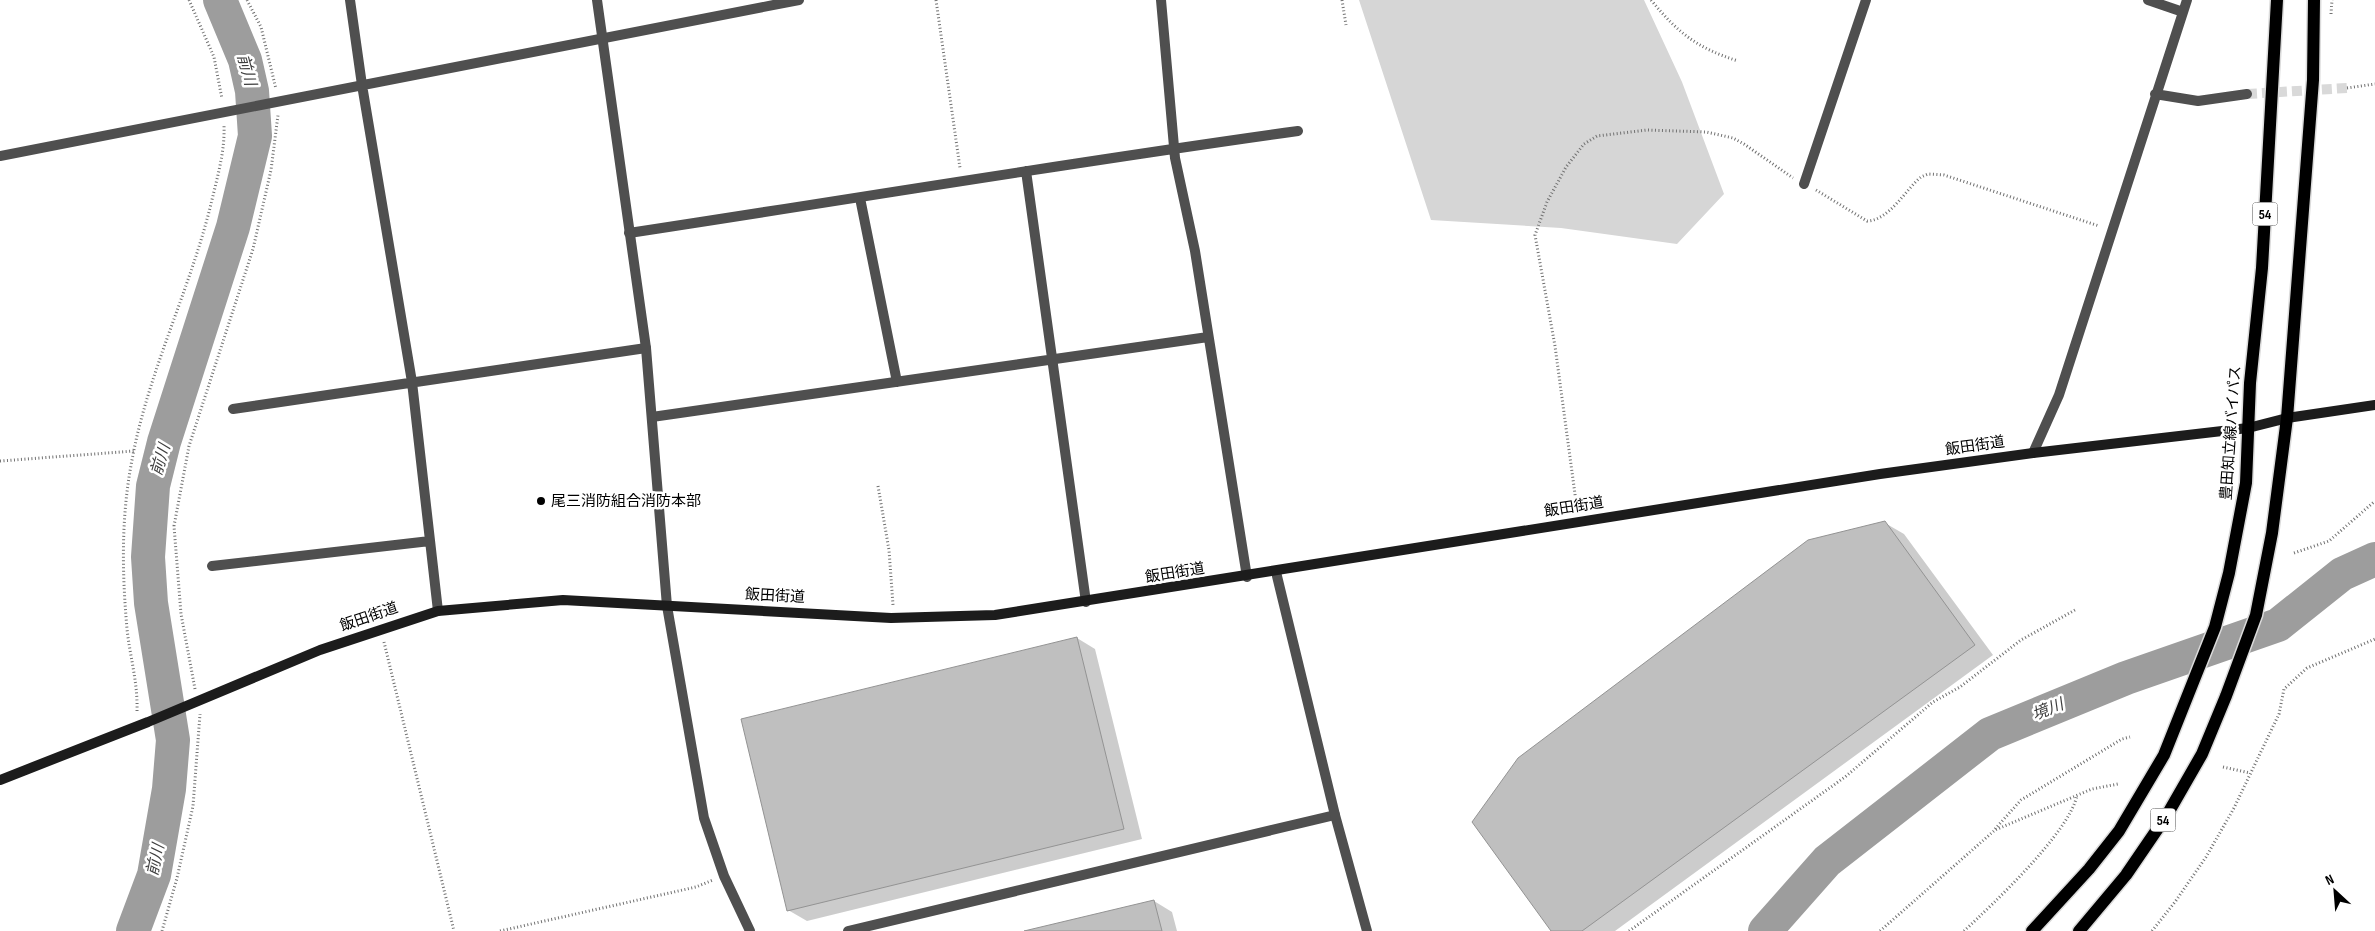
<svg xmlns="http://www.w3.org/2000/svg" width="2375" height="931" viewBox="0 0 2375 931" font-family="'Sofia Sans Condensed','Noto Sans JP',sans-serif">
  <rect width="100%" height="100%" fill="#fff"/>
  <path fill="#d6d6d6" d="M1359,0h285l38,82 42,112 -47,50 -116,-16 -130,-8z"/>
  <path fill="#0003" d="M1885,523l19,11 89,121 -378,276h-62z
    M1077,638l18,11 47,190 -335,82 -19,-11z
    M1154,901l18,11 5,19h-148z"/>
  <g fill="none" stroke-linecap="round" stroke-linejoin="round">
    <path stroke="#9d9d9d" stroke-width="34" d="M133,931l21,-56 15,-86 4,-49 -22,-137 -3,-46 5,-71 11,-44 69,-215 22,-91 -3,-45 -7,-31 -25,-60
      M1765,931l62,-70 163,-127 136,-56 152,-53 64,-51 33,-15"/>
  </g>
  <path fill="#bfbfbf" stroke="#939393" d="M1885,521l90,124 -393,286h-31l-79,-109 46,-64 290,-218z
    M1077,637l47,192 -337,82 -46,-192z
    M1154,900l8,31h-138z"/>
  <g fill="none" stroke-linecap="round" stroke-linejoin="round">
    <path stroke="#d9d9d9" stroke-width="10" stroke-dasharray="10 5" stroke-linecap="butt" d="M2247,94l100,-6"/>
    <defs>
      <path id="primary" d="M2032,931l57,-62 30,-38 45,-76 51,-128 14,-54 17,-90 4,-100 12,-115 15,-268
        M2079,931l47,-56 41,-60 35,-61 24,-58 30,-81 16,-82 15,-115 26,-338 1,-80"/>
    </defs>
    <use href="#primary" stroke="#dbdbdb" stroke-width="15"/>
    <path stroke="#717171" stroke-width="3" stroke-dasharray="1 2.5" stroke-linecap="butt" d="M189,0l25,57 8,42
      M247,0l14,27 15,62
      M936,0l24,168
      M1342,0l4,25
      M1651,0c27,33 46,48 87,61
      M2331,14l1,-14
      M2347,88l28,-4
      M1816,190l51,31c23,-1 38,-31 54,-44l7,-3 16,1 155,51
      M0,461l134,-10
      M878,486l11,64 4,55
      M1577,509l-22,-163 -20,-111 12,-33 19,-35 18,-23 13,-8 50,-6 59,2 27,6 11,6 49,34
      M2294,553l35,-12 46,-40
      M384,642l70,289
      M195,689l-14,-75 -7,-88 15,-80 64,-197 18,-79 7,-55
      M137,711c1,-28 -7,-54 -10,-82 -5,-57 -6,-112 5,-169 16,-88 58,-170 79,-256 6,-26 14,-52 13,-78
      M2223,767l27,6
      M1995,829l26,-29 101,-61 8,-2
      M162,931l15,-53 16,-72 7,-92
      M500,931l196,-44 17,-7
      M1629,931l216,-154 88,-75 27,-15 61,-47 54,-30
      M1880,931l115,-101 97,-41 26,-5
      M1964,931c29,-27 106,-99 113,-136
      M2152,931l23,-29 31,-45 28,-49 45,-94 5,-25 23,-21 68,-29"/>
    <path stroke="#4f4f4f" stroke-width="10" d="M350,0l12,85 50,297 26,229
      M1161,0l14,158 20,93 52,326
      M2148,0l35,12
      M2155,94l43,7 49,-7
      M0,156l799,-156
      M1026,171l60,431
      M1804,184l62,-184
      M860,198l37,184
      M629,233c223,-34 445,-71 669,-102
      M233,409l413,-61
      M652,417l556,-80
      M2033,453l26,-58 128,-395
      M212,566l218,-25
      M848,931l487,-116"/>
    <path stroke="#4f4f4f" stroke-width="10" d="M597,0l49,348 21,258 37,212 20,58 26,55
      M1276,572l59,243 32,116"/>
    <path stroke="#1c1c1c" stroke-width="10" d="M0,780l148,-58 172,-72 118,-39 125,-11 328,18 104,-3 885,-141 153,-21 215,-25 39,-10 88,-13"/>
    <use href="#primary" stroke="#000" stroke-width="12"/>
  </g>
  <circle fill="#000" stroke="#fff" stroke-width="2" cx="541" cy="501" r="5"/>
  <g text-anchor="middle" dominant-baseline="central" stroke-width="5" stroke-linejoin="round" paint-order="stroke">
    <g fill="#fff" stroke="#4c4c4c" stroke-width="1">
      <rect x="2252.5" y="202.5" width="25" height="23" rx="4"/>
      <rect x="2150.5" y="808.5" width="25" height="23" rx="4"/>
    </g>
    <g font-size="14" font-weight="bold" fill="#000">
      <text x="2265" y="214">54</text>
      <text x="2163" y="820">54</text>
    </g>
    <g font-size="15" fill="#000" stroke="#fff">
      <text transform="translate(2231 433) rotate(-86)">豊田知立線バイパス</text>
      <text transform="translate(1975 446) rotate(-8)">飯田街道</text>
      <text transform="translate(1574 507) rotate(-9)">飯田街道</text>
      <text transform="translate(1175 573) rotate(-9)">飯田街道</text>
      <text transform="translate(775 596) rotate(3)">飯田街道</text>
      <text transform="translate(369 617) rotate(-19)">飯田街道</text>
    </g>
    <g font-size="15" fill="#000" stroke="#fff" text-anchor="start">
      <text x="551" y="501">尾三消防組合消防本部</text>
    </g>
    <g font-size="16" font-style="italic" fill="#3e3e3e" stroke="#fff">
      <text transform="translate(246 70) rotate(75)">前川</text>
      <text transform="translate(161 460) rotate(-73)">前川</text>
      <text transform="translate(2048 710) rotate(-22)">境川</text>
      <text transform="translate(156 860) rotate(-78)">前川</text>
    </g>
  </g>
  <g transform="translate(2335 891) rotate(334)" stroke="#ffffff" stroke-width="4" paint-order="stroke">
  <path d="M0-4L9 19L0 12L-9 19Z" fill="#000000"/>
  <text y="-8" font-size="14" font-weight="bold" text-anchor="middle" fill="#000000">N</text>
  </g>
</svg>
